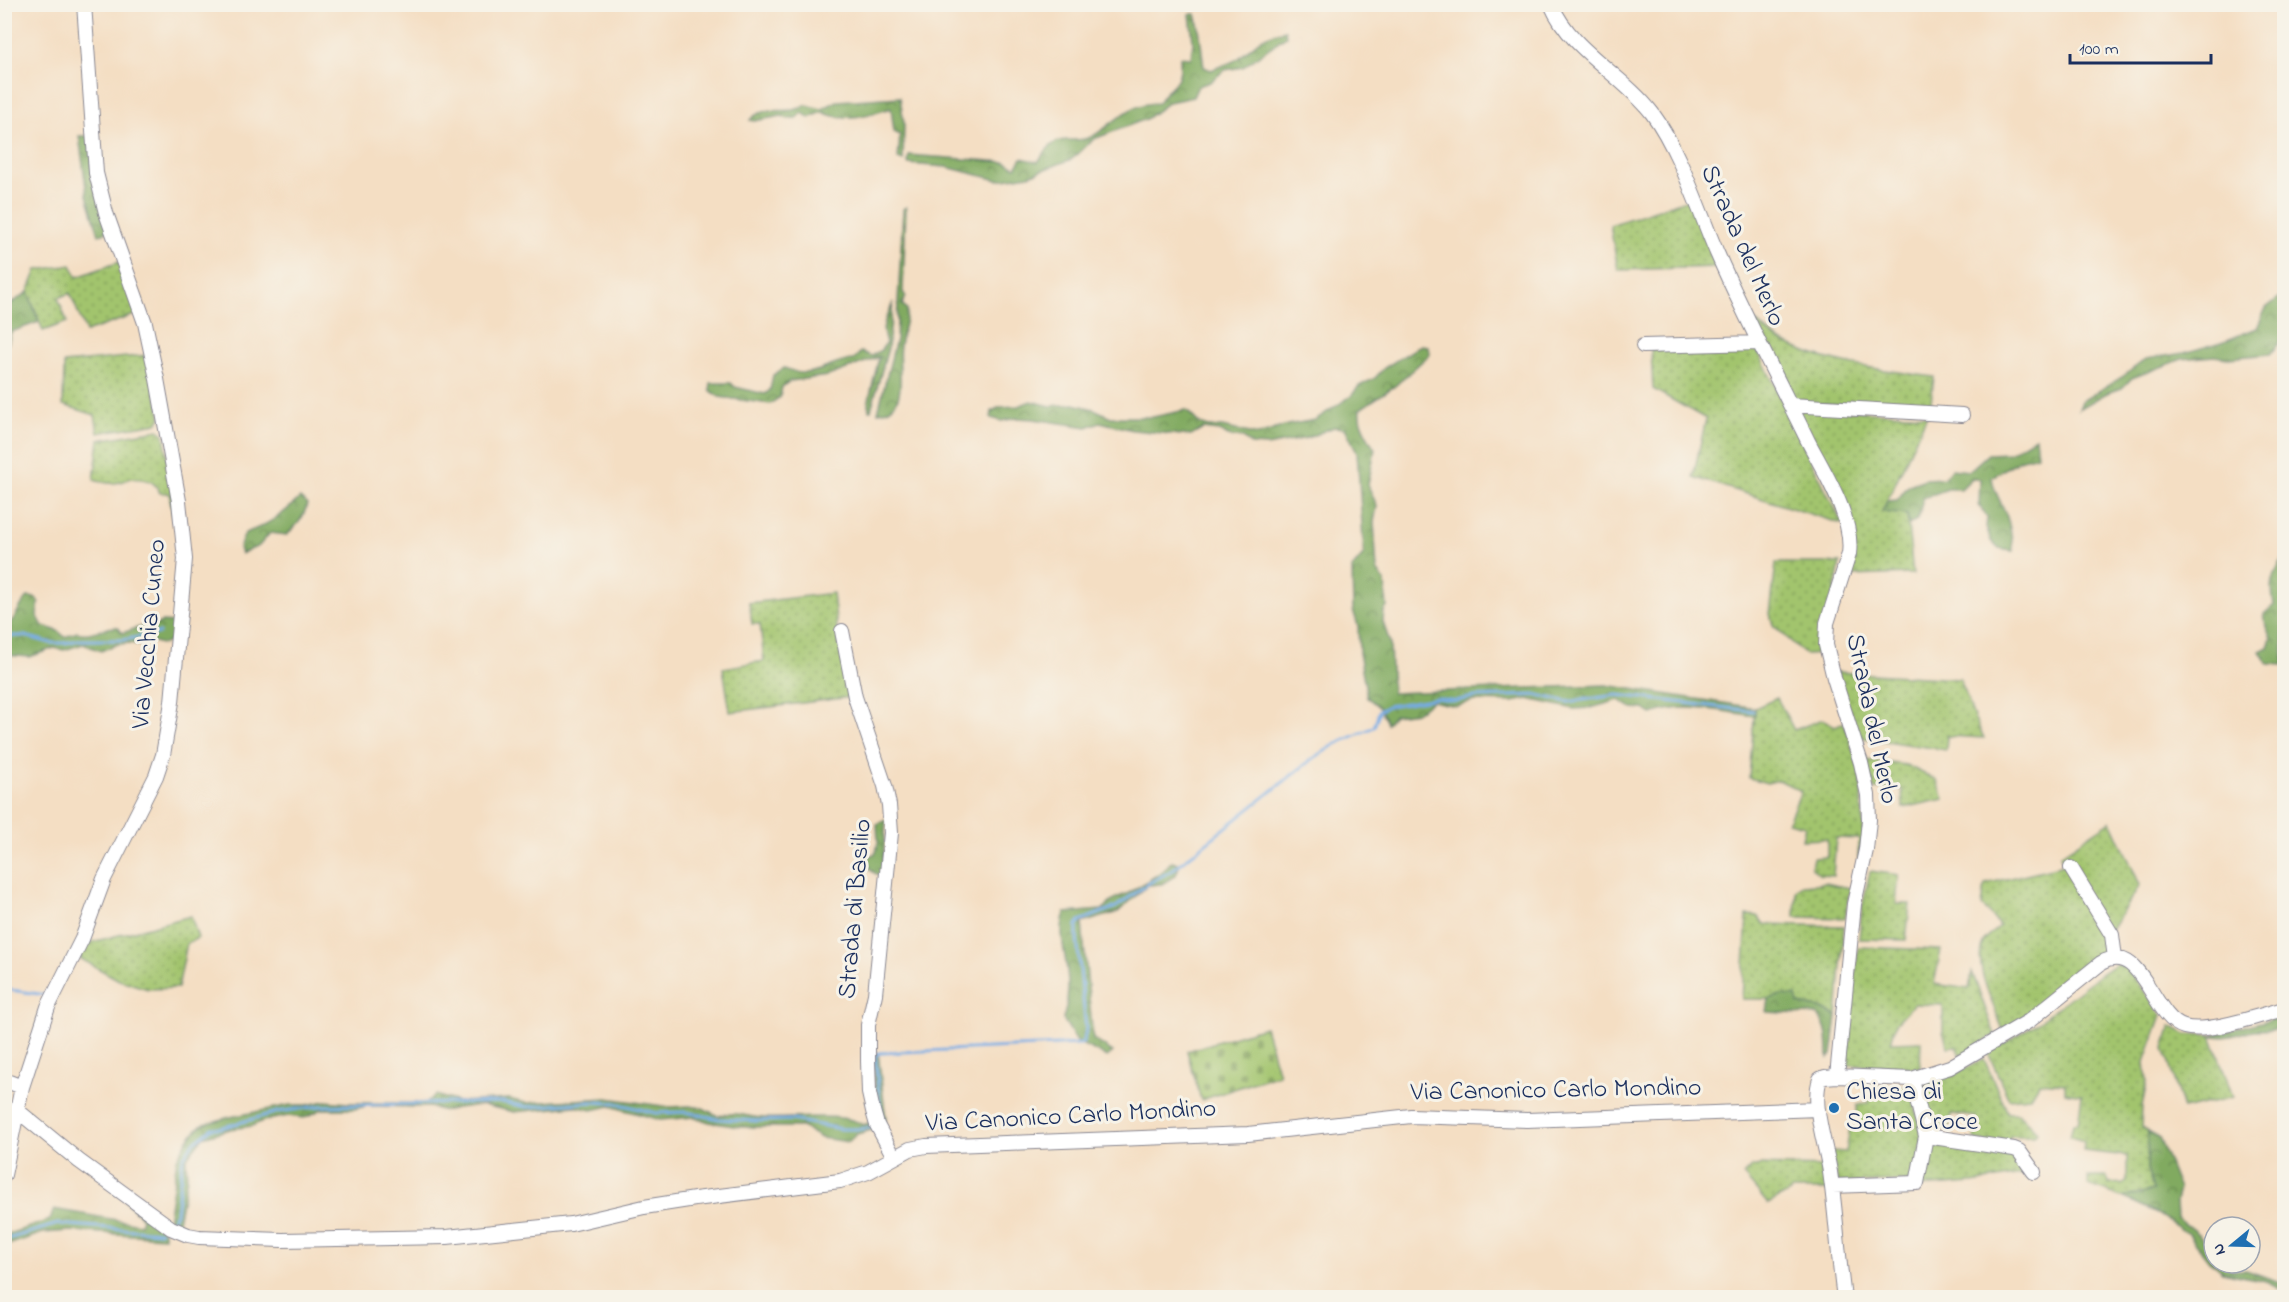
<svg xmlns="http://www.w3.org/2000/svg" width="2289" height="1302" viewBox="0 0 2289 1302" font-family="'Indie Flower',sans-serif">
  <defs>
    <pattern id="grass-dots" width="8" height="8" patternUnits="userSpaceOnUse" patternTransform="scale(1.5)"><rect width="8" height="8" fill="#a2c46d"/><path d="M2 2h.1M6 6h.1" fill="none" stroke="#83a05d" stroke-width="1.8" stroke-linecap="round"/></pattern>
    <pattern id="forest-crowns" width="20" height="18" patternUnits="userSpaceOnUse" patternTransform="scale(1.5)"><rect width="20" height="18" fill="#81aa60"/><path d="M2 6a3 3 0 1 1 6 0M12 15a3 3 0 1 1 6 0" fill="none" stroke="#698b52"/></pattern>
    <pattern id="cemetery-stones" width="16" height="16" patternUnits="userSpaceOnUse" patternTransform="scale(1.5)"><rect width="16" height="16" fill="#a2c46d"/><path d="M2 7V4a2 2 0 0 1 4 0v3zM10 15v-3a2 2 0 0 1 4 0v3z" fill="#83a05d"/></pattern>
  </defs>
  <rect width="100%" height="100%" fill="#f7f3e8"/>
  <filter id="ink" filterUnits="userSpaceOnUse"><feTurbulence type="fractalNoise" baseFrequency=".0167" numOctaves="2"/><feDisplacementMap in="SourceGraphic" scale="12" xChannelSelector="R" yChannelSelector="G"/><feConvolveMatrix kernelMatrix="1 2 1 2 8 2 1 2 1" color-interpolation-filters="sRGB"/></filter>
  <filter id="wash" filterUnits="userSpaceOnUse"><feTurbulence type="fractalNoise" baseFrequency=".008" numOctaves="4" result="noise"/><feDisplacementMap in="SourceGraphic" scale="24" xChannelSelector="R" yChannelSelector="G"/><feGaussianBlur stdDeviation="1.35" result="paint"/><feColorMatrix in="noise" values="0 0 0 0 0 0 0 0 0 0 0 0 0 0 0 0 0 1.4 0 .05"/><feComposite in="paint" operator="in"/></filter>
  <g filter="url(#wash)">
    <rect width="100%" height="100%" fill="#f4dec3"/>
    <path fill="url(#grass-dots)" stroke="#5e7a66" stroke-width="1.5" d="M1689,199l29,68 -100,3 -8,-45z
      M119,262l18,52 -51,18 -16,-39 -12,5 9,24 -24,9 -15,-39 9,-22 34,-5 6,12z
      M1752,320c11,7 20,17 31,22 43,23 103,28 151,35l-4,33 -136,-8z
      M1756,347l79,162 7,15 -149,-47 13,-58 -53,-30 -2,-39z
      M148,355l13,63 -4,5 -59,10 -3,-18 -32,-10 1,-42z
      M1796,408l131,7 -45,97 25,3 6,59 -62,2 -7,5 10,-35z
      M158,430l6,4 13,87 -4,-4 -4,-24h-9c-5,-14 -16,-14 -30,-15 -12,7 -23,6 -36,2l5,-40z
      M1776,563h64l-17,91 -17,1 -33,-30 -3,-11z
      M833,593l4,37 13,67 -120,15 -7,-44 41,-7 -4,-37h-8l-3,-21z
      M1836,672l124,7 14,38 10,21 -37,-2 -1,14 -89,-13z
      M1777,698l17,32 29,-11 12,7 9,-4 16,50 4,63 -6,24 1,-20 -23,-1 -3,38 -13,-1 -9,-8 2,-9 14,-1v-18l-25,1 3,-14 -17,-4 13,-31 -22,-11 -12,3 -18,-5 6,-70z
      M1865,760l41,5 31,15 7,19 -41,9 -1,-19h-28z
      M2111,821l29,64 -29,44 -6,2 -1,22 -77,64 -24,13c-8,-22 -33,-69 -18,-91 4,-5 11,-9 15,-13l-18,-20 3,-22 79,-19 -4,-10z
      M1870,871l29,4 -3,29h14l-4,36 -47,-1 3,-31z
      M1825,883l25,5 -5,30 -50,-1 1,-27 6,-5z
      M1747,915l11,1 6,8 80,2 -7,90 -17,-8 -22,-4 -17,-9 -12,4h-27z
      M191,916l7,22 -11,5 -9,45 -30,1 -29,-9 -40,-22 6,-14z
      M1858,947l83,3 -7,34 35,5 3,-17 23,63 -35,21 -4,-10 -8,1 -5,-15v-27l-29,-1 -18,19 -5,19 30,-1 -1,27 -73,-3z
      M2117,964l11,5 34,46 -17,47 2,20 -5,24 -1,22 7,4 -1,37 7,21 -32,7 -34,-12v-8h19l2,7 15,-1 3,-3v-24l-44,-5 1,-10 -14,-4 3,-14h5l4,-28 -17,-3v-8l-26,-2 -9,15 -21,2 -21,-46 48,-29 67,-52z
      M2171,1026l15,8 25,1 22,62 -50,12 -19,-61z
      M1984,1059l24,54h10l19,19 -3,4h-24l-3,9 -33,-5 2,-23 -25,-3 -2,16 -21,-3 -12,-39 38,-14z
      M1868,1087h42l13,49 -7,45 -79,2 -5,-32 14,1 4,-24 8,-1 -1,-22 12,-2z
      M1929,1139l88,17 10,18 -54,9 -53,4z
      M1760,1165l65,2 3,23h-35l-25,14 -25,-29 8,-8z"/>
    <path fill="url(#forest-crowns)" stroke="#4e6c5f" stroke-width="1.5" d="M1190,14h6c5,17 5,35 8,53l7,3c9,-4 21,-7 28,-12 19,-16 19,-21 46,-28l1,6 -43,31 -18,3 -15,12 -12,4 -5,11 -24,5 -23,17 -52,20 -22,20 -43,16 -31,5 -52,-13 -38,-3 1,-9 96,7 11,5 6,-9 16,4c22,-36 31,-14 55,-26 23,-13 34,-33 65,-33 12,-22 24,-15 22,-46l11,1 2,-16z
      M900,97l4,26 -1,38 -5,-2 2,-24 -6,-3 -3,-24c-20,7 -49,15 -68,4l-14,6 -6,-5 -7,5 -8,1 -6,-3 -28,5 -4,-1c14,-17 40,-3 56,-15l16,4 15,-8z
      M79,136h10l19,95 -9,4 -12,-40z
      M906,207l-3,85 3,5 -4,7 5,5c0,12 -5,24 -7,36 -4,22 12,64 -22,67l18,-73 7,-130z
      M2284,288v38l-2,14 -12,14 -42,4 -14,-2 -32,3 -50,19 -10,10 -17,6 -26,15 3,-8 40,-24 24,-18 38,-6 38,-11 35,-14 9,-20 14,-11z
      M28,292l11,30 -28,10 -3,12 -3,2c-1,-14 4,-26 4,-41z
      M893,302l-5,46 -17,62h-2l-1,-6 11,-47 -51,19 -38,5 -8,6 -2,10 -10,7 -51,-7 -9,-7 1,-7h20l4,4 30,7 5,-4 3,-15 11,-7c5,1 12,5 18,5 18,1 33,-12 51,-13l8,-8 10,4 10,-6 5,-7c-7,-19 1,-24 7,-41z
      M1421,345l7,1 2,8 -35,32 -35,23c-2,14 8,28 15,40l-7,36 9,21 -3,16 3,48 8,12 2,25 -3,4 -1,11 7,21 2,50 214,-8 149,23v8c-34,-5 -70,-14 -103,-2l-8,-5h-11l-14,-9 -28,8 -17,1 -46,-10 -15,3 -40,-1 -17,5 -24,-5 -15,11 -23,3 -7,9 -7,-16 -13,-11 -8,-44 -1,-27 -5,-16 -1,-42 12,-14 -7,-102 -12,-24 -11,-1 -27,11 -40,8 -15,-1 -9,-7 -15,-2 -8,-5 -17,-2 -12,7 -58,-6 -33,-8 -13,5 -54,-8 -16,-1 -15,3 -11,-3 1,-7 8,-4 18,-1 13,-5 20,5 23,-2 20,5 17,8h42l33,-7 14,14 9,3h13l37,8 28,-10 28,-5 36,-24 8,-10 16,-8 9,-10z
      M2035,437l2,18 -18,5 -27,17c1,14 10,26 15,40 4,11 5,23 6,34l-14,-2 -8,-8 -5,-13 1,-11 -8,-12 1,-26 -8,-1 -11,11h-13l-25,9 -5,21 -9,6 -2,-10 -25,-3 5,-11 10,-1 12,-15 16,-6 19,-1 8,-9 17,2 19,-17 21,-1z
      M300,498l7,6c-3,14 -10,21 -20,31l-17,-2 -11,13 -18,8 -2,-6 6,-15c21,-7 40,-20 55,-35z
      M2284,559v106l-16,-1 -8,-13 8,-4 3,-9 -5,-11 -2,-13 10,-9c-4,-19 -2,-31 10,-46z
      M28,597l8,1 3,5 -2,12 6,11 15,5 7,6 12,-5c13,5 26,-6 41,-5l4,6 21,-7 9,1 9,-5 15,1 -2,19 -13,2 -10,-3 -11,4 -9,-2 -13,1 -17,7 -18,-7 -19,6 -10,-2 -24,9 -25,-2 -1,-28c13,-6 14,-22 24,-30z
      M886,820l-4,56c-11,-3 -14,-7 -15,-19l9,-4 2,-11 -1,-18z
      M1172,861l8,3 -4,11 -14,9 -14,1 -30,27 -36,11 11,116 20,13 -6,5 -30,-15 -14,-23c5,-16 6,-31 4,-48 -2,-19 -9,-40 -2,-58l37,-3 14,-12 13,-5 34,-22z
      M1781,995l15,1 2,8 22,4 17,8 -5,39 -4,3c0,-17 0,-30 -10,-43l-51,-3 2,-13z
      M2284,1016v10c-9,5 -19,3 -29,4 -17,3 -27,10 -44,5z
      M872,1050l6,3 8,67 -5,4 -4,-10z
      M436,1095l22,7 51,-3 17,4 81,-5 63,9 19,-1 14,2 15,8c19,-6 29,2 47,2 25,2 79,-7 98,7l9,-3 3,7 -18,5 -8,8 -28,-4 -19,-11h-62l-31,-5 -15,-5 -34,3 -50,-14 -18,4 -17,-4 -61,6 -31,-7 -27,3 -11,3 -16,-4 -62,-1 -13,3h-32l-18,9 -16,-2 -25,5 -11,5 -22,3 -27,8 -17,22 1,19 -10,48 -9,-5 9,-62 11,-20 13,-14 29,-8 60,-12h17l18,-4 23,2h77z
      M2148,1132l11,6 20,51 -3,12 1,17c15,11 37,24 37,45h8l9,7h15l37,13 1,7 -18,-9 -44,-9 -13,-11 -21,-27 -33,-22 -33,-15 17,-2 14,-5 -6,-21z
      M125,1201l39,30v6l-94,-6 -27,2 -38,13v-11l45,-15 4,-11 86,15 2,-6z"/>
    <path fill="url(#cemetery-stones)" stroke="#5e7a66" stroke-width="1.5" d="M1265,1027l14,47 -78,26 -14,-49z"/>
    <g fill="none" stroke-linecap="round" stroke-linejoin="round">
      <path stroke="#76abe4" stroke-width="3" d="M4,636h21l26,7h14l13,-3h45l36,-7
        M4,989l42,6
        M881,1116l-6,-61 5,-2 201,-9 3,-4 2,-11 -9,-91v-13l3,-4 36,-14 33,-24 22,-12 140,-111 25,-16 38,-17 5,-16 9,-5 50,-8 17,3 19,-4 63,-2 31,7 49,-7 136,16
        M172,1220l4,-7 7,-55 9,-14 20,-16h8l58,-16 42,-6 182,-4 25,5 64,-5 24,1 41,10 30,-1 33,7 37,2 36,-1 49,9h21l10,-2
        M4,1240l54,-16 102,8"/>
    </g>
  </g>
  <g filter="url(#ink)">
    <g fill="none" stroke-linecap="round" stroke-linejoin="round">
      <defs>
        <path id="minor" d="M1551,4c20,47 71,70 101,109 27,36 47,98 65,140 28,64 60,125 91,188 16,31 46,77 41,113l-22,69 -1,22 8,33 27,85 7,32 1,25 -3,30 -12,54 -17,172 -12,1 -5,2c-9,26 6,66 10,93 6,41 8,84 14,126
          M1643,346l116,-3
          M1790,405l172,10
          M842,631l13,66 30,89 4,19 2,28 -16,161 -7,31v36l1,32 4,18 4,14 17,32
          M2071,868l41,67 3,23
          M1837,1076l75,3 38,-12 79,-46 72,-58c41,-24 51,55 83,64 24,7 76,-12 100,-18
          M1912,1079l14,57 88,13 5,2 15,21
          M4,1080l18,7
          M18,1111l61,50 92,67 17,7 11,2 83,3 165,-3 124,-13 73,-17 51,-8 145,-18 28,-9 42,-23 16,-3 322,-12 163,-18 116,4 291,-11
          M4,1175l18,-88 26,-80 34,-68 22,-60 52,-103 7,-21 9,-53 13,-143 -6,-58 -22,-122 -12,-56 -39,-110 -10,-40 -12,-169
          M1832,1186l85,-3 9,-47"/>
      </defs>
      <use href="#minor" stroke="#888690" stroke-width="16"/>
      <use href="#minor" stroke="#fff" stroke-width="14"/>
    </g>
  </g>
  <circle fill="#1f6fb2" stroke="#f7f3e8" stroke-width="2" cx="1834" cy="1108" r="6"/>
  <g text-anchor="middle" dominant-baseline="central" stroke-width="6" stroke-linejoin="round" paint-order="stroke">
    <g font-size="26" fill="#1b2f5e" stroke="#f7f3e8">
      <text transform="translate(1742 246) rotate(66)">Strada del Merlo</text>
      <text transform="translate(150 634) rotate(-85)">Via Vecchia Cuneo</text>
      <text transform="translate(1871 719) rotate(78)">Strada del Merlo</text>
      <text transform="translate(856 909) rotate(-85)">Strada di Basilio</text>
      <text transform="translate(1556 1091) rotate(-1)">Via Canonico Carlo Mondino</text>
      <text transform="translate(1071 1117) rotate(-3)">Via Canonico Carlo Mondino</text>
    </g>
    <g font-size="26" fill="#1b2f5e" stroke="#f7f3e8" text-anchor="start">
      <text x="1846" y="1093">Chiesa di<tspan x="1846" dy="30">Santa Croce</tspan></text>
    </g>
  </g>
  <rect width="2289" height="1302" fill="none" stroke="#f7f3e8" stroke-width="24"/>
  <g transform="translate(2232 1245) rotate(251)"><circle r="28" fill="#f7f3e8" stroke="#9fa5b1" stroke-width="1.5"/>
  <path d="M0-4.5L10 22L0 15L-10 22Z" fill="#1f6fb2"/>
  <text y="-9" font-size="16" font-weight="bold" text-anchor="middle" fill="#1b2f5e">N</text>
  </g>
  <path d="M2070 54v9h141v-9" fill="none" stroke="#1b2f5e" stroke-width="3"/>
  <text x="2079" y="54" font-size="18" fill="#1b2f5e" stroke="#f7f3e8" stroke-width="4.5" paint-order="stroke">100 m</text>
</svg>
